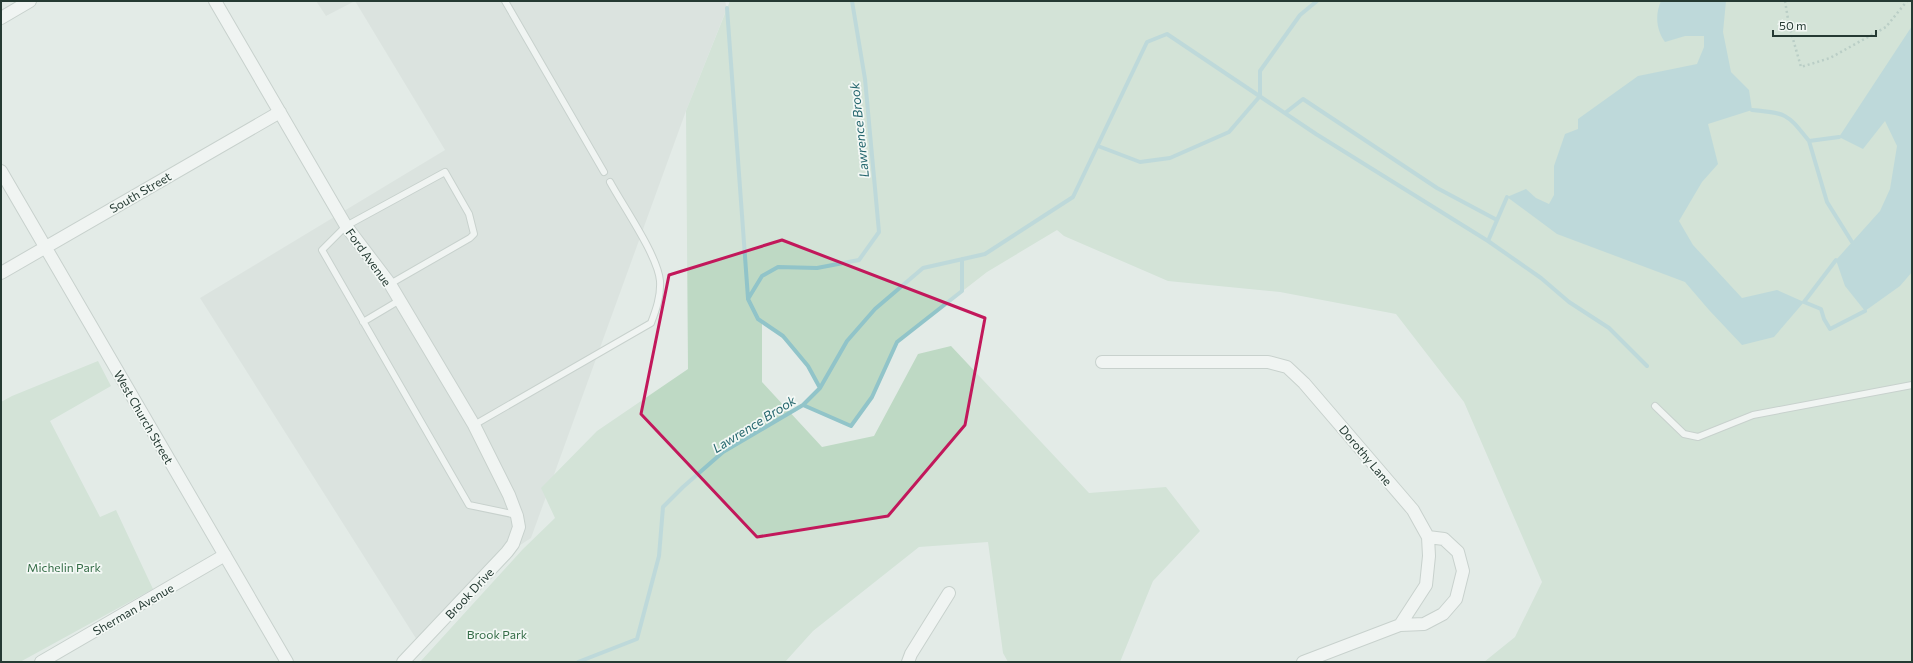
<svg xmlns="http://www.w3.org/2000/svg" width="1913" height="663" viewBox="0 0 1913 663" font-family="Commissioner,sans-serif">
  <rect width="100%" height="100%" fill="#e3ebe7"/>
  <path fill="#d1dad6" d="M316,1h39l-29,15z
    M355,1h370l2,7 -41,103 -155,427 -20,13 -89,97 -222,-350 245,-148z"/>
  <path fill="#bed9c4" d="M730,1h1182v661h-428l31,-25 27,-55 -78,-180 -68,-88 -116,-22 -112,-11 -104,-45 -7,-6 -70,42 -90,70 -25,55 -21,29 -48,-21 17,-17c-15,-29 -31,-47 -58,-66v60l60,65 52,-11 44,-82 33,-8 138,147 77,-6 34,44 -47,50 -33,81h-112l-5,-9 -15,-111 -69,5 -106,84 -28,31h-365l103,-113 32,-31 -14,-30 56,-57 91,-62 -2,-258z
    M98,361l13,25 -61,35 50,96 16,-7 37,79 -133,73h-19v-260l11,-6z"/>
  <path fill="#91c4c9" d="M1661,1h65l-3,31 8,40 18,18 3,20 -44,14 10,40 -16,18 -23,39 14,24 49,53 35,-8 27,12 -30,35 -32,8 -33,-35 -24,-28 -128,-48 -50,-37 19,-8 10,9 13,6 5,-9v-29l11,-32 13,-5v-10l60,-43 59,-12 7,-17v-11h-19l-20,6c-9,-12 -10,-28 -4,-41z
    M1912,26v246l-12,14 -35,25 -20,-25 -9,-26 44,-49 10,-22 7,-43 -12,-25 -22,28 -24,-12z"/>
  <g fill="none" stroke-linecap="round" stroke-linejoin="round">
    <path stroke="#91c4c9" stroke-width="4" d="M727,8l21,290
      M1752,110c36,3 35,4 57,31l30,-4
      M1285,113l18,-14 134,89 60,32
      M1809,141l18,61 25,40
      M1098,146l42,16 30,-4 59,-26 31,-36v-25l40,-56 17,-14
      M1488,241l19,-44
      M1836,260l-32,42 17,7 3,10 6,10 35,-18
      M820,388l27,-47 28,-32 48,-41 62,-14 88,-57 74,-155 20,-8 149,100 172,107 53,37 28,24 40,26 38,38
      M803,405l48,21 21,-29 25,-55 65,-51v-32
      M578,662l59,-23 22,-83 4,-49 20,-20 40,-35 80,-47 17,-17 -12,-22 -25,-30 -25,-17 -10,-20 14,-23 16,-9 39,1 42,-8 20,-28 -14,-153 -13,-78"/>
    <defs>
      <path id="service" d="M505,1l99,171
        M390,284l80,-46 4,-4 -5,-20 -24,-42 -99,54 -24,24 147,255 48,10
        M363,322l37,-22
        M1655,406l29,28 14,3 55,-22 159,-30
        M474,425l177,-102c5,-13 10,-27 9,-42 -2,-25 -37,-75 -50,-99"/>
      <path id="minor" d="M215,1l131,225 44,58 84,141 35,70 8,21 2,11 -6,17 -6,8 -104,110
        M1,18l29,-17
        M1,171l286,491
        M1,273l279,-161
        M1102,362h166l19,5 17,16 109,127 15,27 1,19 -3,29 -26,40 -97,37
        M1400,625l24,-1 19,-10 13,-15 7,-28 -5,-19 -14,-13 -16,-2
        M41,662l184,-107
        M908,662l3,-8 38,-61"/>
    </defs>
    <use href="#service" stroke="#a6b2ad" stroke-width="8"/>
    <use href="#minor" stroke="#a6b2ad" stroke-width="14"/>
    <path stroke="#87ab9d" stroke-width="2.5" stroke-dasharray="2 3" stroke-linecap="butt" d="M1785,1l4,24 12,42 29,-9 56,-31 21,-26"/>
    <use href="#service" stroke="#fff" stroke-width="6"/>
    <use href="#minor" stroke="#fff" stroke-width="12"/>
  </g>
  <path d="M0 0H1913V663H0ZM782,240l203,78 -20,107 -77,91 -131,21 -116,-123 28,-139z" fill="#e3ebe7" fill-opacity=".55" fill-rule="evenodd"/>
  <path fill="none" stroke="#c2185b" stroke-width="3" stroke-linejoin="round" d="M782,240l203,78 -20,107 -77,91 -131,21 -116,-123 28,-139z"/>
  <g text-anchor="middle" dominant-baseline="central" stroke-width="3.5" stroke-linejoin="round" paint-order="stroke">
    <g font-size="12" fill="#253a33" stroke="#f3f8f5">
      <text transform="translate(140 192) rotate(-30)">South Street</text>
      <text transform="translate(369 257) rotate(54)">Ford Avenue</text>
      <text transform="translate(144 417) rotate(60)">West Church Street</text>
      <text transform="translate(1366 455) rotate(50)">Dorothy Lane</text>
      <text transform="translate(469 593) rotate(-47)">Brook Drive</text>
      <text transform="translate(133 609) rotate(-30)">Sherman Avenue</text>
    </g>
    <g font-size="12" fill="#346c46" stroke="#f3f8f5">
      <text x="64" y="567">Michelin Park</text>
      <text x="497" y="634">Brook Park</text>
    </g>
    <g font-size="13" font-style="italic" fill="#26676e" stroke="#f3f8f5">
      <text transform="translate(859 130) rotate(-96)">Lawrence Brook</text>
      <text transform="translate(754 424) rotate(-32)">Lawrence Brook</text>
    </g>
  </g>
  <rect width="1913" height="663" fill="none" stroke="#253a33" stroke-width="4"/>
  <path d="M1773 30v6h103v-6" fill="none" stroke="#253a33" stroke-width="2"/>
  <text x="1779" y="30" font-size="12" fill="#253a33" stroke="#f3f8f5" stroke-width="3" paint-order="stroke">50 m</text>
</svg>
